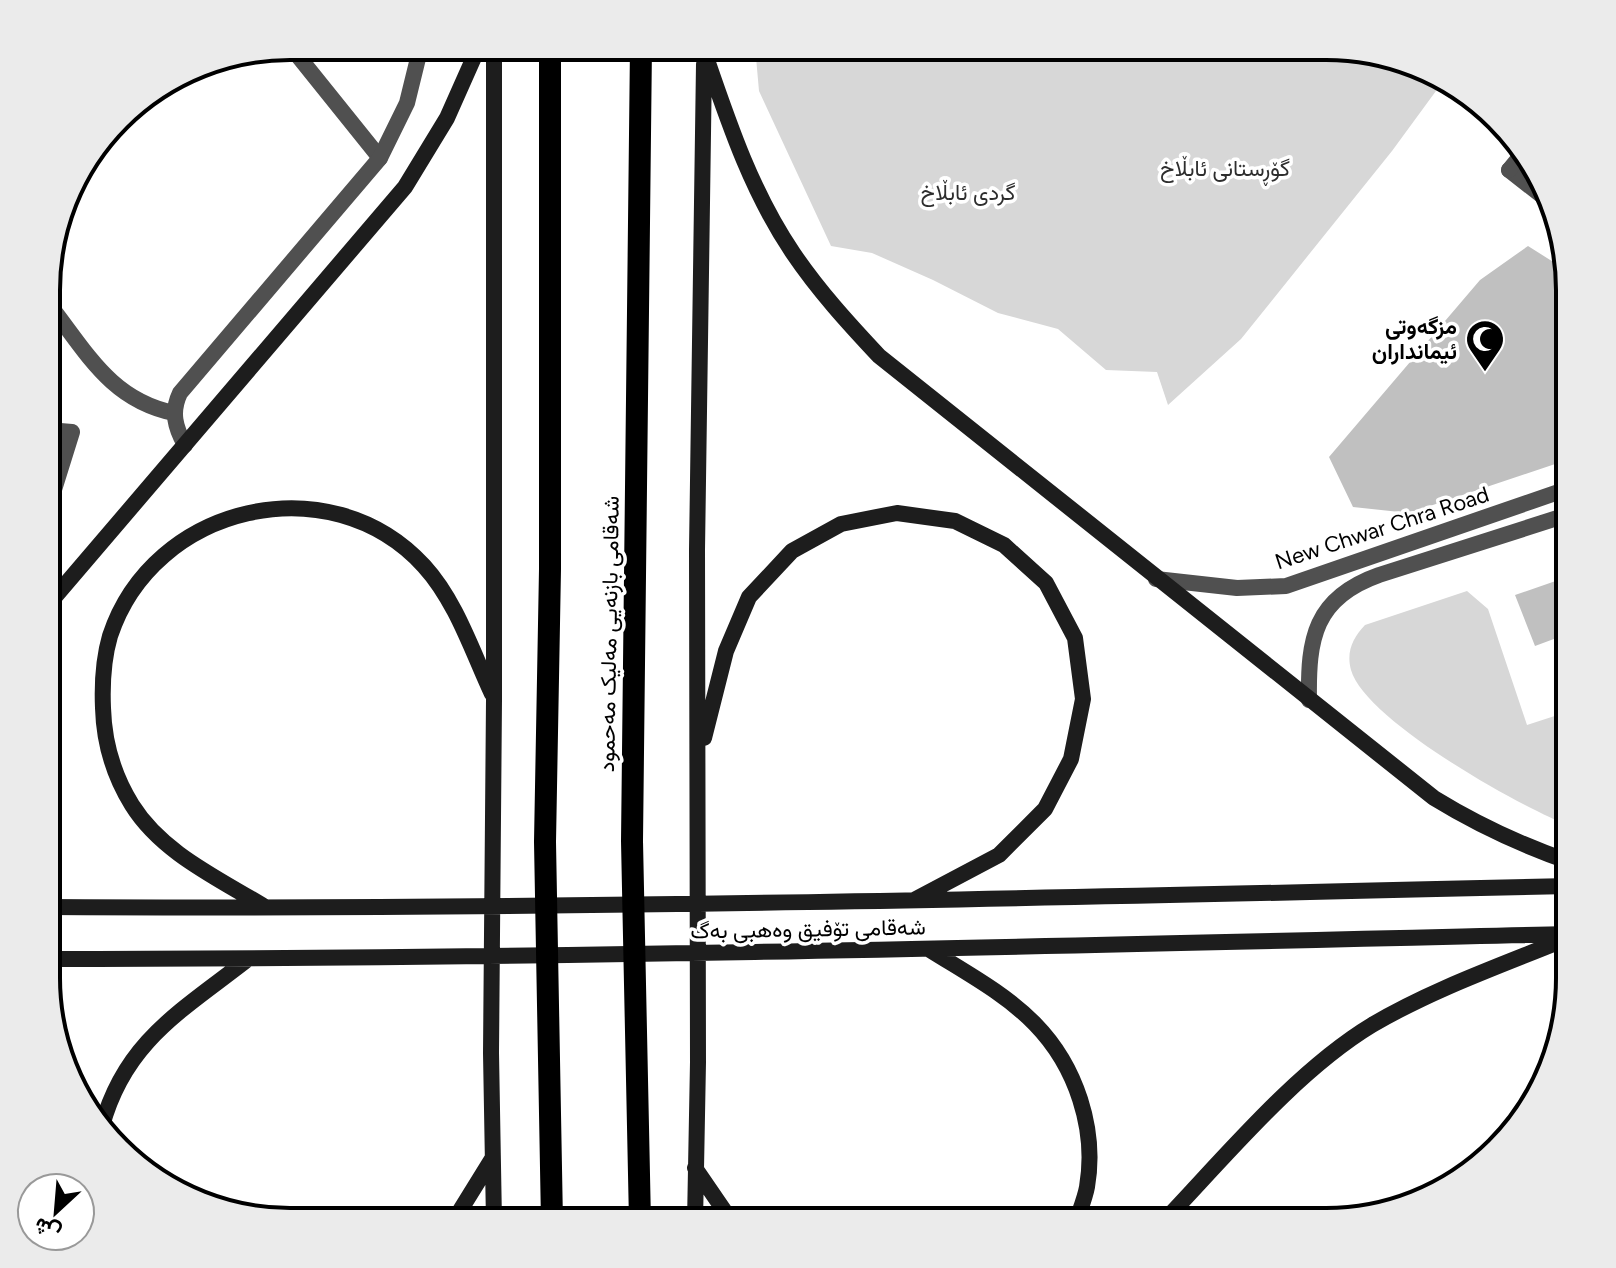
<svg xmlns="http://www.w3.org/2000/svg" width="1616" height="1268" viewBox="0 0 1616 1268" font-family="Figtree,Vazirmatn,sans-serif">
  <rect width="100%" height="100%" fill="#fff"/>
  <path fill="#d7d7d7" d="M755,46h587l78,19 24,15 -52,71 -151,188 -73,66 -11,-33 -51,-2 -48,-41 -60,-16 -65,-33 -61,-27 -41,-7 -72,-155z
    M1467,591l21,18 39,116 43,-14v115c-50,-19 -205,-106 -219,-156 -5,-19 2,-32 14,-45z"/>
  <path fill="#c0c0c0" d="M1528,246l38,24 4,19v170l-161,54 -56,-6 -24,-50 151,-177z
    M1570,576v57l-35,13 -20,-51z"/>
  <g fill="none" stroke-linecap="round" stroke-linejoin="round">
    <path stroke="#505050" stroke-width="16" d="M290,46l90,112
      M1509,170l41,32
      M48,303c38,48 62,97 126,110
      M48,509l24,-77 -24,-2"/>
    <path stroke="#505050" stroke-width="16" d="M1509,170l14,-17
      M185,445c-10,-18 -14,-33 -5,-52l200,-235 27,-55 14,-57
      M1156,579l81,9 49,-2 284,-98
      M1309,700c-1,-61 5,-102 70,-125l191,-61"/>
    <path stroke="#1d1d1d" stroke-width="16" d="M704,51c24,70 47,140 89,202 25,37 55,70 86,103l555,442c44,27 87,47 136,64
      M47,606l358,-419 42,-69 32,-72
      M704,738l22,-87 23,-54 43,-46 49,-27 56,-11 58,8 49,24 42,38 29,55 8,61 -12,60 -26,50 -46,46 -85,45
      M47,907c507,3 1015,-9 1523,-21
      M265,907c-47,-29 -103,-54 -133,-102 -18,-29 -28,-63 -29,-97 -1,-24 0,-48 7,-72 43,-131 220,-173 314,-70 32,35 48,85 68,128
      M930,950c35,22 76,44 105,74 41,42 62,105 52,163 -2,11 -7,23 -11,35
      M47,959c507,0 1015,-13 1522,-25
      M102,1126c23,-85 81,-116 146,-167
      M695,1168l37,54
      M453,1222l39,-63
      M494,1222l-3,-169 3,-353v-654
      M695,1222l3,-160 -1,-512 7,-486
      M1163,1222c62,-65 133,-151 209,-197 61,-36 130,-60 196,-87"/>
    <path stroke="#000" stroke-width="22" d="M550,46v523l-5,273 7,380
      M640,1222l-8,-381 9,-795"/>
  </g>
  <defs>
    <symbol id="mosque-pin" viewBox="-11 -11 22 30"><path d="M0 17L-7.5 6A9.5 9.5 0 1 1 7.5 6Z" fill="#000" stroke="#fff"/><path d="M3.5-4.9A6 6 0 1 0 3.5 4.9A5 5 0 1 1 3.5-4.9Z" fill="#fff"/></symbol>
  </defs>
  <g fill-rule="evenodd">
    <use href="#mosque-pin" x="1463" y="317" width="44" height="60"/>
  </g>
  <g text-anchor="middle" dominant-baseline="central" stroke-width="7" stroke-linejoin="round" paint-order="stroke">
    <g font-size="22" fill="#2e2e2e" stroke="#fff">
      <text x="1225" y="168">گۆڕستانی ئابڵاخ</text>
      <text x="968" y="192">گردی ئابڵاخ</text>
    </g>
    <g font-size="22" font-weight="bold" fill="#000" stroke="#fff" text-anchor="end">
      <text x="1457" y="326">مزگەوتی<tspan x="1457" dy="25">ئیمانداران</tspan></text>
    </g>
    <g font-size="22" fill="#000" stroke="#fff">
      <text transform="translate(1382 528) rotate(-18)">New Chwar Chra Road</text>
      <text transform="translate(609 634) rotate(-89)">شەقامی بازنەیی مەلیک مەحمود</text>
      <text transform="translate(808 929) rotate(-1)">شەقامی تۆفیق وەهبی بەگ</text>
    </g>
  </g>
  <path d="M0 0H1616V1268H0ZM290 60H1326A230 230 0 0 1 1556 290V978A230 230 0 0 1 1326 1208H290A230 230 0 0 1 60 978V290A230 230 0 0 1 290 60Z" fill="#ebebeb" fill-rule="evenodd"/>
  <path fill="none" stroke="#000" stroke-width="4" d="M290 60H1326A230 230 0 0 1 1556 290V978A230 230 0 0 1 1326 1208H290A230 230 0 0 1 60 978V290A230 230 0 0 1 290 60Z"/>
  <g transform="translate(56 1212) rotate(206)"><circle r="38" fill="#ffffff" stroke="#999999" stroke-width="2"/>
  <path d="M0-6L14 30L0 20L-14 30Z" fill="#000000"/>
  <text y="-12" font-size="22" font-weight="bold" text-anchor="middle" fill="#000000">ش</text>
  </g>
</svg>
